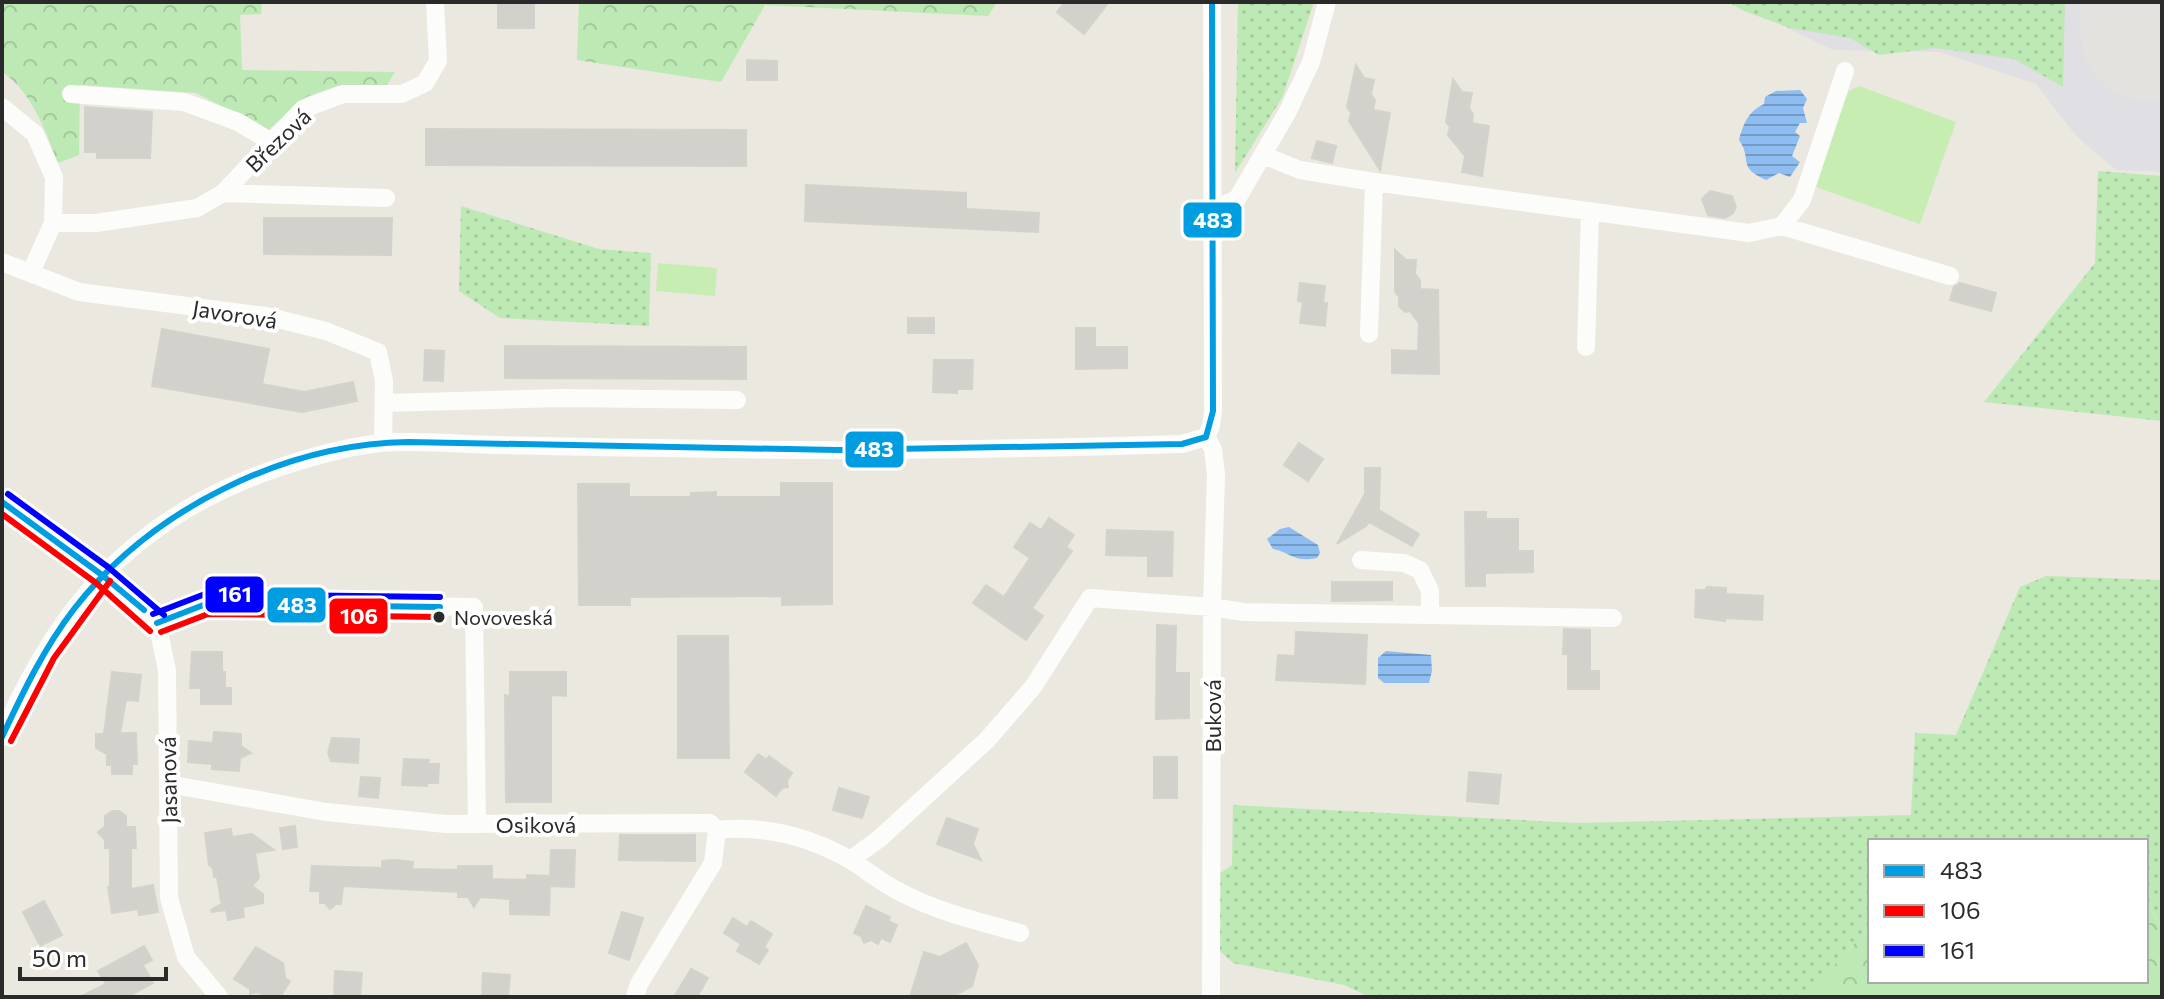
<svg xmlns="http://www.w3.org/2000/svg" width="2164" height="999" viewBox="0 0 2164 999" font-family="Commissioner,sans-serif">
  <defs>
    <pattern id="green-dots" width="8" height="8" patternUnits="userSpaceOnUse" patternTransform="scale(2)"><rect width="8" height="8" fill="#bde9b5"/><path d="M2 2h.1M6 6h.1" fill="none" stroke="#a3c89c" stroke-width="1.8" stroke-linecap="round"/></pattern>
    <pattern id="forest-crowns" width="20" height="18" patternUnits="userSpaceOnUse" patternTransform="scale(2)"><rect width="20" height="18" fill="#bde9b5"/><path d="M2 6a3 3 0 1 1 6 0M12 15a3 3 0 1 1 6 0" fill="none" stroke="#a3c89c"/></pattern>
    <pattern id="water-rules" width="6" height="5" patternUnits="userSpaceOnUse" patternTransform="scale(2)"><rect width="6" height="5" fill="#8dbdf1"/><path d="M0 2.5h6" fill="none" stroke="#739ac3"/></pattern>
  </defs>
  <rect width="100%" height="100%" fill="#eae8df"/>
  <path fill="#e0dfe3" d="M1733,2h429v170l-46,-2 -39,-33 -41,-53 -97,-32 -106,-2z"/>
  <path fill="url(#green-dots)" d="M1238,2h76l-31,94 -48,77z
    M1728,2h337l-2,85 -49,-28 -79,-11 -56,7 -29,-17 -60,-10 -46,-17z
    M2098,171l64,5v245l-178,-19 111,-139z
    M461,206l138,43 52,4 -2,73 -149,-8 -41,-27z
    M2046,576l116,4v348l-16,-27v-60h-276v86l-66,70h-434l-26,-12 -111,-22 -14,-13v-76l13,-9 1,-60 344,18 334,-8 4,-82 41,2 64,-148z"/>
  <path fill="url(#forest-crowns)" d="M2,2h260l-1,12 -21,1 2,55 153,2 -8,13 -50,1 -31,11 -38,33 -72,-37 -116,-8 -1,70 -21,8c-12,-31 -27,-73 -56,-91z
    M579,2h418l-9,14 -223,-11 -44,77 -144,-22z
    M2146,901l16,28v68h-358l66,-70v54h276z"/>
  <path fill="#c8edb2" d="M1859,86l97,36 -36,102 -104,-37 32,-95z
    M658,263l59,5 -2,28 -59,-5z"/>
  <path fill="url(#water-rules)" d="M1800,90l7,9 -4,9 4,15h-7l-5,9 5,4 -8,20 8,6 -10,15 -11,-4 -13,7c-30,-13 -13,-21 -27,-40 4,-15 9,-29 25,-36l1,-7 11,-6z
    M1289,527l29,18 2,8 -3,5c-22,5 -25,-5 -44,-9l-6,-10 13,-10z
    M1386,651l45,4 1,16 -3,12h-45l-6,-5v-20z"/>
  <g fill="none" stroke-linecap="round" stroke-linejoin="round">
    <path stroke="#e4e2df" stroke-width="132" d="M2146,2l1,33"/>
  </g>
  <path fill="#d2d1cb" stroke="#d4d3cb" stroke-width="2" d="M498,2h36v26h-36z
    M1065,2h44l-25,32 -27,-22z
    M747,60l30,1v19h-30z
    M1356,65l8,13 10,2 -3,14 4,6 -2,10 17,3 -10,57 -31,-49 2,-8 -4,-6z
    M1453,79l9,13 10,1 -3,15 4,6 -1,9 17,3 -7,50 -20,-4 3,-16 -17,-21 2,-8 -4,-5z
    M85,107l67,5 -2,46h-53v-6h-12z
    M426,129l320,1v36l-320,-1z
    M1317,141l19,5 -4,17 -20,-5z
    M806,185l160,8v16l73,4 -1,19 -233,-11z
    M1710,191l22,5 4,11 -3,6 -8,5 -17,-3 -6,-16z
    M264,218h128l-1,37 -127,-1z
    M1395,250l11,10h10l-1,14 5,6v9l18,1 1,84 -47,-1v-23l26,1 1,-28 -9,-12 -5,1 -6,-6v-9l-4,-5z
    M1300,283l25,3 -2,17h4l-2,23 -25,-3 3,-21 -5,-1z
    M1960,283l36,10 -5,18 -41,-11 4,-13z
    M908,318h26v15h-26z
    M1076,328h19v19h32v21l-51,1z
    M162,329l107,20 -7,35 42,8 49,-10 4,19 -55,11 -150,-26z
    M505,346l241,1v32l-241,-1z
    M425,350l19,1 -1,30 -19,-1z
    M934,360h39l-1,29h-15v4l-24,-1z
    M1299,443l24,16 -15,22 -24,-16z
    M1365,468h15l-1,42 40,24 -7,12 -43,-24 -3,4 -29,18 28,-50z
    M781,483h51v121l-50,1v-9l-152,1v8h-51l-1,-121h51v13h62v-4l25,-1v5h65z
    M1465,512h21v7h32v32h15v21l-48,1v13h-19z
    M1049,518l25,17 -8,12 6,4 -40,57 11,8 -17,24 -53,-37 13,-18 18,12 26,-39 -16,-11 16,-24 11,7z
    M1107,530l66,2 -1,44h-24v-20l-42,-1z
    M1332,582h60v18l-60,1z
    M1707,587l19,1v6l37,2 -1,24 -37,-2v3l-30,-4 1,-27h10z
    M1157,625l19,1 -1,47h14v45l-33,1z
    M1564,629l26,1v41h9v18h-31v-35h-5z
    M1296,632l71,3 -2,49 -89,-4 2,-25 17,1z
    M678,636h50l1,122h-51z
    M192,652h30v20h3v16h6v16h-30v-16h-11z
    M112,672l29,3 -3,26 -12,-1 -6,33h16l1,31h-5v10h-20v-9h-5v-11l-11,-6v-14h8z
    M510,672h56v24l-15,-1v107h-45l-1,-107 5,1z
    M214,732l27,2v12l10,7 -11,5 -1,13 -27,-2v-5l-24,-2 1,-21 24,2z
    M332,738l27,1 -1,24 -27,-2 -3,-8z
    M758,754l9,6 2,-4 23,17 -5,8 1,6 -6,1 -6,8 -31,-24z
    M1154,757h23v41h-23z
    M404,759l25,1 -1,4h11l-1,19h-11v3l-25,-1z
    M1469,772l32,3 -3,29 -31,-3z
    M361,777l19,1 -2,20 -19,-2z
    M839,788l30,9 -7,21 -29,-8z
    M112,811h7l7,5v11h9l1,21h-5v41l22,-4 5,27 -19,3 -1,-6 -26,4 -4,-26h2v-39h-5v-8l-7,-8 7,-6v-10z
    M947,818l31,11 -5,15 8,16 -44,-16z
    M295,826l2,21 -14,2 -3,-21z
    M231,829l1,8 20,-3 22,16 -19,3 4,25 -7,8 11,8v9l-20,4 1,10 -16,3 -2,-10 -14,2 -1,-2 17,-10 -7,1 -4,-24h-3l-1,-9 -4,-3 -4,-32z
    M620,835h75v26l-76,-1z
    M551,850h24l-1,37 -24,-1 -1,29 -39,-1v-15l-30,-2 -6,10 -6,-10h-10v-5l-115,-6 -2,18h-5l-6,5 -5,-6h-5v-12h-10l2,-25 70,2v-7l13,-1 18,2 -1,7 46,1v-4h34v13l35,1v-5l23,1z
    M44,901l18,34 -22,11 -17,-34z
    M866,906l24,11 -2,4 9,4 -7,17 -9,-4 -3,6 -7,-4 -7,3 -3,-7 -7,-3z
    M622,912l21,6 -14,42 -20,-7z
    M733,918l14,9 4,-6 21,13 -8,13 4,3 -9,14 -22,-13 4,-7 -17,-11z
    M966,943l12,22 -6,21 -20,11h-42l14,-45 16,5z
    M144,946l8,14 -9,5 10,18 -26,14h-47l26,-13 -8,-13z
    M256,947l27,16 2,15 5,3 -10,16h-15l-7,-5 -8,2v-5l-16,-10z
    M691,969l17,9 -11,19h-23z
    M335,971l27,2 -2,24h-26z
    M483,973l27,2 -2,22h-26z"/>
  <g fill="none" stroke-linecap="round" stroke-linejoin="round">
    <path stroke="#fcfcfa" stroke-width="18" d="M71,94l113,8 54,20 35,21
      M2,107l33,27 19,43 -1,46 -22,49
      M1263,155l37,15 74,12 375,51 33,-7 20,-26 43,-129
      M223,193l163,5
      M1212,210l25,-11 50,-86 24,-51 16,-60
      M53,223h43l101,-15 26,-15 80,-84 40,-15h59l23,-11 13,-22 -3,-59
      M1782,226l168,50
      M2,262l77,30 187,24 60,15 52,21 6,29 -1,62
      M1369,334l5,-152
      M1586,347l4,-136
      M384,403l176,-5 177,2
      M1206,437l7,12 3,25 -4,133 -1,390
      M1206,437l5,-11 2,-15 -1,-409
      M2,502l100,73 55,48 10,47 2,228 17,59 33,40
      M1361,560l43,3 16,7 10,21v24
      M157,623l49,-19 268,3 3,217
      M2,737c54,-129 131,-217 264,-265 37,-13 76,-25 115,-29 36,-3 75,1 112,2 76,2 153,3 229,4 153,3 307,0 460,-5l24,-7
      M168,784l158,28 120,12 264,-1 7,7
      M717,830c48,-5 92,6 135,31 17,11 33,24 52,33 37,19 77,28 116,39
      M850,860l29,-21 108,-99 46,-53 57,-89 122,9 31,5 370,6
      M635,997l4,-13 74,-121 4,-33"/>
    <defs>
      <path id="bus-1" d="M1206,437l7,-26 -1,-409
        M2,502l100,73 42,35
        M157,623l49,-19 234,3
        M2,737c21,-45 42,-89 72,-128 77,-99 209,-165 334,-167l429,8 345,-6 24,-7"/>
      <path id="bus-2" d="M2,514l94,69 54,48
        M161,632l47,-18 232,3
        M11,741l43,-83 56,-77"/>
      <path id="bus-3" d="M8,494l100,73 56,48
        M153,614l52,-20 235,3"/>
    </defs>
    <use href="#bus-1" stroke="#fff" stroke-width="12"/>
    <use href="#bus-2" stroke="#fff" stroke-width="12"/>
    <use href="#bus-3" stroke="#fff" stroke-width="12"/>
    <use href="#bus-1" stroke="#009ee0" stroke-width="6"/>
    <use href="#bus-2" stroke="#f00" stroke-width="6"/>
    <use href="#bus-3" stroke="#00f" stroke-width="6"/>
  </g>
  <circle fill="#2a2a2a" stroke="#fff" stroke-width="3" cx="439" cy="617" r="7"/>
  <g text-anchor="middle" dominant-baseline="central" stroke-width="8" stroke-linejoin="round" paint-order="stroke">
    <g font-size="20" fill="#2a2a2a" stroke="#fff" text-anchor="start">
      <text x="454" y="617">Novoveská</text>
    </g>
    <g font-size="22" fill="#2a2a2a" stroke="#fff">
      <text transform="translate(278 140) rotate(-44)">Březová</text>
      <text transform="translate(235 314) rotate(9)">Javorová</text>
      <text transform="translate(1212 716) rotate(-90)">Buková</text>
      <text transform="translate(168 780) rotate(-91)">Jasanová</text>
      <text x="536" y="824">Osiková</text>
    </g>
  </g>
  <g stroke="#fff" stroke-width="3">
    <rect x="1182" y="201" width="61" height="38" rx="8" fill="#009ee0"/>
    <rect x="844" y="430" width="61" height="39" rx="8" fill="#009ee0"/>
    <rect x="204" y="575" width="61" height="39" rx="8" fill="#00f"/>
    <rect x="266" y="586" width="61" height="38" rx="8" fill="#009ee0"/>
    <rect x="328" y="597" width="61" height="38" rx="8" fill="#f00"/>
  </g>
  <g font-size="22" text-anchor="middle" font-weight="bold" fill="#fff">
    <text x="1213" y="228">483</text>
    <text x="874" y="457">483</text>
    <text x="235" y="602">161</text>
    <text x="297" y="613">483</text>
    <text x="359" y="624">106</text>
  </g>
  <rect width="2164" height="999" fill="none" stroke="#2a2a2a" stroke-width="8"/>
  <rect x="1868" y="839" width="280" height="144" fill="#ffffff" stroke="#aaaaaa" stroke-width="2"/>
  <rect x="1884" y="865" width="40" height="12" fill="#009ee0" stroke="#aaaaaa" stroke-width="2"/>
  <text x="1940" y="879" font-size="24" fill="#2a2a2a">483</text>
  <rect x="1884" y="905" width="40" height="12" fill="#ff0000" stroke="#aaaaaa" stroke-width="2"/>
  <text x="1940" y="919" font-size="24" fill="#2a2a2a">106</text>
  <rect x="1884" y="945" width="40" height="12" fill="#0000ff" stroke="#aaaaaa" stroke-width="2"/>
  <text x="1940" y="959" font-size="24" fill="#2a2a2a">161</text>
  <path d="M20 967v12h146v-12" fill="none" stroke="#2a2a2a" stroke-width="4"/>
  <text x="32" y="967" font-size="24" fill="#2a2a2a" stroke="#ffffff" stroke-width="6" paint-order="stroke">50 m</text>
</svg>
